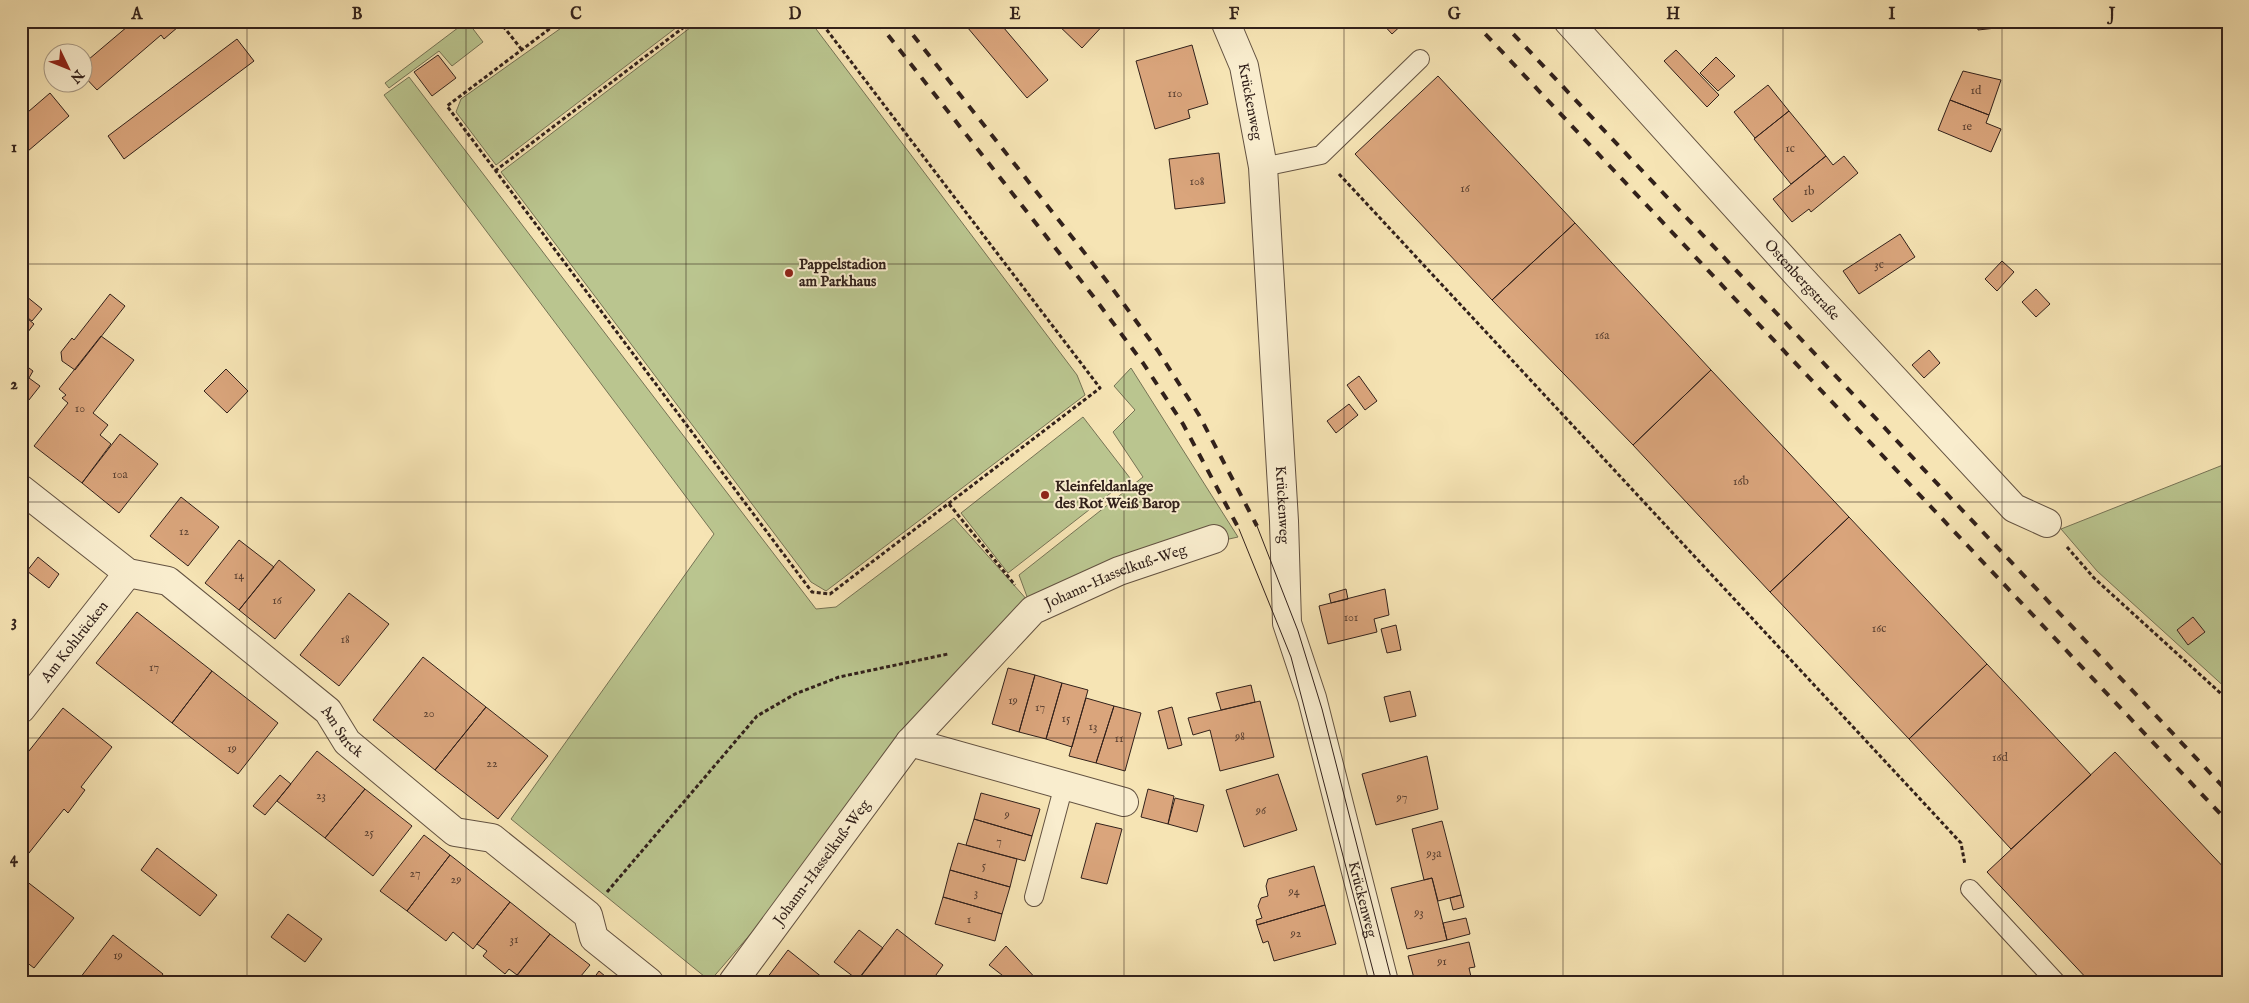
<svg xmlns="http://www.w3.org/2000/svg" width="2249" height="1003" viewBox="0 0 2249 1003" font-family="'IM FELL English',serif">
  <rect width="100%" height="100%" fill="#f6e4b4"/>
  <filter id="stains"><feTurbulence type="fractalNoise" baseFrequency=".004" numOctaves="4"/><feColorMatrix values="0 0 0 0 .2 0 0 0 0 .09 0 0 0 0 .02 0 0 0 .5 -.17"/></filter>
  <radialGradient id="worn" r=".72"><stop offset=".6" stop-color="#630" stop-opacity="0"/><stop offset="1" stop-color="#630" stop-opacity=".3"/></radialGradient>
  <path fill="#bac58f" stroke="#767355" d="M467,21l16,21 -31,24 -13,-15 -50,37 -4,-5z
    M571,21h114l-189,144 -40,-53 5,-13z
    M699,21h111l267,354 8,20 -259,196 -15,-9 -310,-410z
    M409,77l407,532 20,-2 118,-89 75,84 -10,-27 124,-98 -30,-45 22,-22 -21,-24 17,-18 107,169 -58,13 -61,21 -117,71 -292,339 -199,-162 203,-285 -330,-439z
    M1083,417l47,61 -122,95 -47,-60z
    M2228,463v227l-131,-119 -36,-42z"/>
  <path fill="#daa57c" stroke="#32211b" d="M134,21h51l-21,18 -3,-4 -64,55 -15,-16v-9z
    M962,21h36l50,59 -21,18z
    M1054,21h53l-25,27z
    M1380,21h26l-14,13z
    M1977,21h18l1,7 -18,2z
    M237,39l17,22 -130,98 -16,-23z
    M1192,45l16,59 -20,6 2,8 -35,11 -19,-68z
    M1676,50l43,45 -12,12 -43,-46z
    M438,55l18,23 -24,18 -18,-24z
    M1716,57l19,19 -17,15 -18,-18z
    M1963,71l38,9 -12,35 -39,-15z
    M1438,76l137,147 -83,77 -137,-146z
    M1768,85l21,26 -34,27 -21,-26z
    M50,93l19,23 -48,41v-39z
    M1950,100l39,15 -3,8 15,6 -10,23 -53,-22z
    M1789,111l37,45 -35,28 -37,-45z
    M1219,153l6,50 -50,6 -6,-50z
    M1826,156l7,9 11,-9 14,17 -47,39 -2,-3 -17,13 -19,-23z
    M1575,223l136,147 -78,75 -141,-145z
    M1900,234l15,23 -56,37 -16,-23z
    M2002,261l12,11 -17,19 -12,-12z
    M2036,289l14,15 -14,13 -14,-15z
    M21,292l21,17 -10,12 -11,-8z
    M110,294l15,12 -50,64 -13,-9 -1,-9 11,-14 2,2z
    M21,313l13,11 -13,17z
    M101,336l33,24 -41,53 15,12 -8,10 11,9 -29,39 -48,-37 34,-43 -6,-5 4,-3 -7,-6z
    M1929,350l11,13 -16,15 -12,-13z
    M21,362l12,9 -4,7 11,8 -19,24z
    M226,369l22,22 -21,22 -23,-22z
    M1711,370l138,147 -79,75 -137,-147z
    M1359,376l18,25 -12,9 -18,-25z
    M1349,404l9,11 -22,18 -9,-12z
    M120,434l38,30 -39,49 -37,-30z
    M181,497l38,30 -31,39 -38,-30z
    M1849,517l138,147 -78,75 -139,-147z
    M239,540l35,27 -35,43 -34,-27z
    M38,557l21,17 -10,14 -22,-17z
    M279,560l36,30 -40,49 -36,-29z
    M1346,589l2,10 -17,4 -2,-9z
    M1385,589l4,26 -15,4 3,13 -49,12 -9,-38z
    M349,593l40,31 -50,62 -39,-31z
    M137,612l75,59 -40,52 -76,-60z
    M2193,617l12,15 -17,13 -11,-15z
    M1396,625l5,25 -14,3 -6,-24z
    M423,657l63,50 -51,63 -62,-50z
    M1987,664l104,111 -80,74 -102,-110z
    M1008,668l27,7 -16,57 -27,-8z
    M212,671l66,52 -40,51 -66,-51z
    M1035,675l27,8 -16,56 -27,-7z
    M1062,683l26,7 -16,57 -26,-8z
    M1251,685l4,17 -34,8 -5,-17z
    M1410,691l6,25 -26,6 -6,-25z
    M1086,698l28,8 -18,57 -27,-7z
    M1260,701l14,56 -54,14 -10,-41 -17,5 -5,-17z
    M1114,706l27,7 -16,58 -29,-8z
    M486,707l62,49 -50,63 -63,-49z
    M1172,707l10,38 -14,4 -10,-38z
    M63,708l49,39 -31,40 4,3 -17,23 -4,-4 -43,54v-102z
    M317,751l48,38 -40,49 -48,-37z
    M2115,752l113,120v110h-138l-103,-110z
    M1427,756l11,53 -62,16 -14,-51z
    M1278,774l19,56 -53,17 -18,-57z
    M280,775l11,9 -26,31 -12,-9z
    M365,789l47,37 -39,50 -48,-38z
    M1148,789l26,7 -6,28 -27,-7z
    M981,793l59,16 -8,27 -58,-17z
    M1175,798l29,7 -7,27 -29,-8z
    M974,819l58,17 -7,25 -59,-16z
    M1442,821l19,74 -23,6 -6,-23 -8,2 -12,-51z
    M1096,823l26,6 -15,55 -26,-6z
    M424,835l26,20 -43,56 -27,-20z
    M958,843l59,16 -7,28 -60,-17z
    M157,848l60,47 -17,21 -59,-46z
    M450,855l60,47 -37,47 -20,-17 -7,9 -39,-30z
    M1314,866l11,39 -68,20 -1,-5 6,-2 -4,-12 3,-8 7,-2 -2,-10 2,-7z
    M950,870l60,17 -8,27 -59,-17z
    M21,877l53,41 -40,50 -13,-10z
    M1432,878l15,62 -40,9 -16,-61z
    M1461,895l3,12 -11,3 -3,-12z
    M943,897l59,17 -7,27 -60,-17z
    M510,902l40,32 -33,41 -8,-6 -4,5 -22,-18 4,-5 -10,-7z
    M1325,905l11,39 -62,17 -6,-20 -5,2 -6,-18z
    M288,914l34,25 -17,23 -34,-25z
    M1466,918l4,16 -23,6 -4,-17z
    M897,929l46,36 -12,17h-75z
    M859,930l24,18 -25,32 -24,-18z
    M550,934l40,31 -14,17h-64z
    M113,935l50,39 -6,8h-73l-4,-4z
    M1469,942l6,25 -6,1 3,13 6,-1v2h-63l-7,-26z
    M1006,946l33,36h-28l-22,-17z
    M788,950l40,32h-64z
    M599,971l13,11h-21z"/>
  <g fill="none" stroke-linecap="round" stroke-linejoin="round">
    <defs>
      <path id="service" d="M1263,167l58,-12 99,-96
        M1970,889l86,93
        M1034,897l30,-112"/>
      <g id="minor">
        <path id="s1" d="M1225,21l19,45 19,101 21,354 3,102 25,75 72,284"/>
        <path id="s2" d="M1568,21l227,251 219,236 33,15"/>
        <path id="s3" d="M21,489l107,84 40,8 160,130 19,31 108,90 37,6 96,77 6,23 55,44"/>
        <path id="s4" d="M21,709l107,-136"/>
        <path d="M910,742l214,60"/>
        <path id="s5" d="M733,982l177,-240 123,-132 86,-39 95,-32"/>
      </g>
    </defs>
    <use href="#service" stroke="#635241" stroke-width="20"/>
    <use href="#minor" stroke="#635241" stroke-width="30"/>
    <path stroke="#32211b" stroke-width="3" stroke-dasharray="4 2.5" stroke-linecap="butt" d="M499,21l23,29
      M560,21l-113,85 365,486 18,2 270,-206 -280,-367
      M495,171l197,-150
      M1339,174l622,669 4,22
      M949,504l66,81
      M2067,547l27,31 134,122
      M607,892l150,-176 38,-22 44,-17 109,-23"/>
    <use href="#service" stroke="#f9edce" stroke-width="18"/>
    <use href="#minor" stroke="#f9edce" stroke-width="28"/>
    <path stroke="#32211b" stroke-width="1" d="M1257,526l41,105 24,78 70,273
      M1239,529l52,128 85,325"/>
    <path stroke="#32211b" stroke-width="4" stroke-dasharray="9 9" stroke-linecap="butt" d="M877,21l216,275 50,67 40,61 56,105
      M902,21l207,263 49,67 41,64 58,111
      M1473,21l755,801
      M1501,21l727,771"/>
  </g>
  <path fill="none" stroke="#32211b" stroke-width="1" stroke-opacity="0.55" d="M247,21v961M466,21v961M686,21v961M905,21v961M1124,21v961M1344,21v961M1563,21v961M1783,21v961M2002,21v961M21,264h2207M21,502h2207M21,738h2207"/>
  <g fill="#8f2418" stroke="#f9edce" stroke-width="2">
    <circle cx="789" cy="273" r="5"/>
    <circle cx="1045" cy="495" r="5"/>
  </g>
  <g text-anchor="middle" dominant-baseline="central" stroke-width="4" stroke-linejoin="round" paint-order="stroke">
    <g font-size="12" fill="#5c4233">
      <text x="1976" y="90">1d</text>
      <text x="1175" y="93">110</text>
      <text x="1967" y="126">1e</text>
      <text x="1790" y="148">1c</text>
      <text x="1197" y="181">108</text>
      <text x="1465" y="188">16</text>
      <text x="1809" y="191">1b</text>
      <text x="1879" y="264">3c</text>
      <text x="1602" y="335">16a</text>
      <text x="80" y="408">10</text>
      <text x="120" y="474">10a</text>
      <text x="1741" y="481">16b</text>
      <text x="184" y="531">12</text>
      <text x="239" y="575">14</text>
      <text x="277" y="600">16</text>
      <text x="1351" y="617">101</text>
      <text x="1879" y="628">16c</text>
      <text x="345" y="639">18</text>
      <text x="154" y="667">17</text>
      <text x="1013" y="700">19</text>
      <text x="1040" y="707">17</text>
      <text x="429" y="713">20</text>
      <text x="1066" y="718">15</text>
      <text x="1093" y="726">13</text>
      <text x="1240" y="736">98</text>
      <text x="1119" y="738">11</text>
      <text x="232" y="748">19</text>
      <text x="2000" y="757">16d</text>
      <text x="492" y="763">22</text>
      <text x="321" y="795">23</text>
      <text x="1402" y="797">97</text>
      <text x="1261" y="810">96</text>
      <text x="1007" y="814">9</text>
      <text x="369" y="832">25</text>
      <text x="999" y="841">7</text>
      <text x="1434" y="853">93a</text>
      <text x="984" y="865">5</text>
      <text x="415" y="873">27</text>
      <text x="456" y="879">29</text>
      <text x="1294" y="891">94</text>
      <text x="976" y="892">3</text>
      <text x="1419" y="912">93</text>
      <text x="969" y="919">1</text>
      <text x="1296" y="933">92</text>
      <text x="514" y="939">31</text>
      <text x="118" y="955">19</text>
      <text x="1442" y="961">91</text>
    </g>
    <g font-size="15" fill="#32211b" stroke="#f9edce">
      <text stroke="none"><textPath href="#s1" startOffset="85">Krückenweg</textPath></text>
      <text stroke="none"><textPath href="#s2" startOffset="349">Ostenbergstraße</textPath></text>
      <text stroke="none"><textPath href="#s1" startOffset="490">Krückenweg</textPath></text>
      <text stroke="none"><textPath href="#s5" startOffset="568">Johann-Hasselkuß-Weg</textPath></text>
      <text stroke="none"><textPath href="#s4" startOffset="86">Am Kohlrücken</textPath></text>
      <text stroke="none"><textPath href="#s3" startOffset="408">Am Surck</textPath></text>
      <text stroke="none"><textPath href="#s5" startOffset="149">Johann-Hasselkuß-Weg</textPath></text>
      <text stroke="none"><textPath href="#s1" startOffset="895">Krückenweg</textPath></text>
    </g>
    <g font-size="15" font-weight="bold" fill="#32211b" stroke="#f9edce" text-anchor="start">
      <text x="799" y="264">Pappelstadion<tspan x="799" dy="17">am Parkhaus</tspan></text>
      <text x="1055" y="486">Kleinfeldanlage<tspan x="1055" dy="17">des Rot Weiß Barop</tspan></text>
    </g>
  </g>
  <rect width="2249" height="1003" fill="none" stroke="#f6e4b4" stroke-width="55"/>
  <g transform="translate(68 68) rotate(133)"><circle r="24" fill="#f9edce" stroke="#a99b86"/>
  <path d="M0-4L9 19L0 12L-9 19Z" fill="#8f2418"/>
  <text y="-8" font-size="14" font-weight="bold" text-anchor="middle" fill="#32211b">N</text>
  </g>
  <rect x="28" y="28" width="2194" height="948" fill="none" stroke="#32211b" stroke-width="2"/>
  <g font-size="16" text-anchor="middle" font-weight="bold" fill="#32211b">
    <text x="137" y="19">A</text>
    <text x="357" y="19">B</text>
    <text x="576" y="19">C</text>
    <text x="795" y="19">D</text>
    <text x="1015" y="19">E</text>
    <text x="1234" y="19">F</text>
    <text x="1454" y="19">G</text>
    <text x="1673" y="19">H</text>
    <text x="1892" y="19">I</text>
    <text x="2112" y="19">J</text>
    <text x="14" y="152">1</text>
    <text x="14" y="389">2</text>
    <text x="14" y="626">3</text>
    <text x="14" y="863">4</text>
  </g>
  <rect width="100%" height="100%" filter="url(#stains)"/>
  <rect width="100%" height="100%" fill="url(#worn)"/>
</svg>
